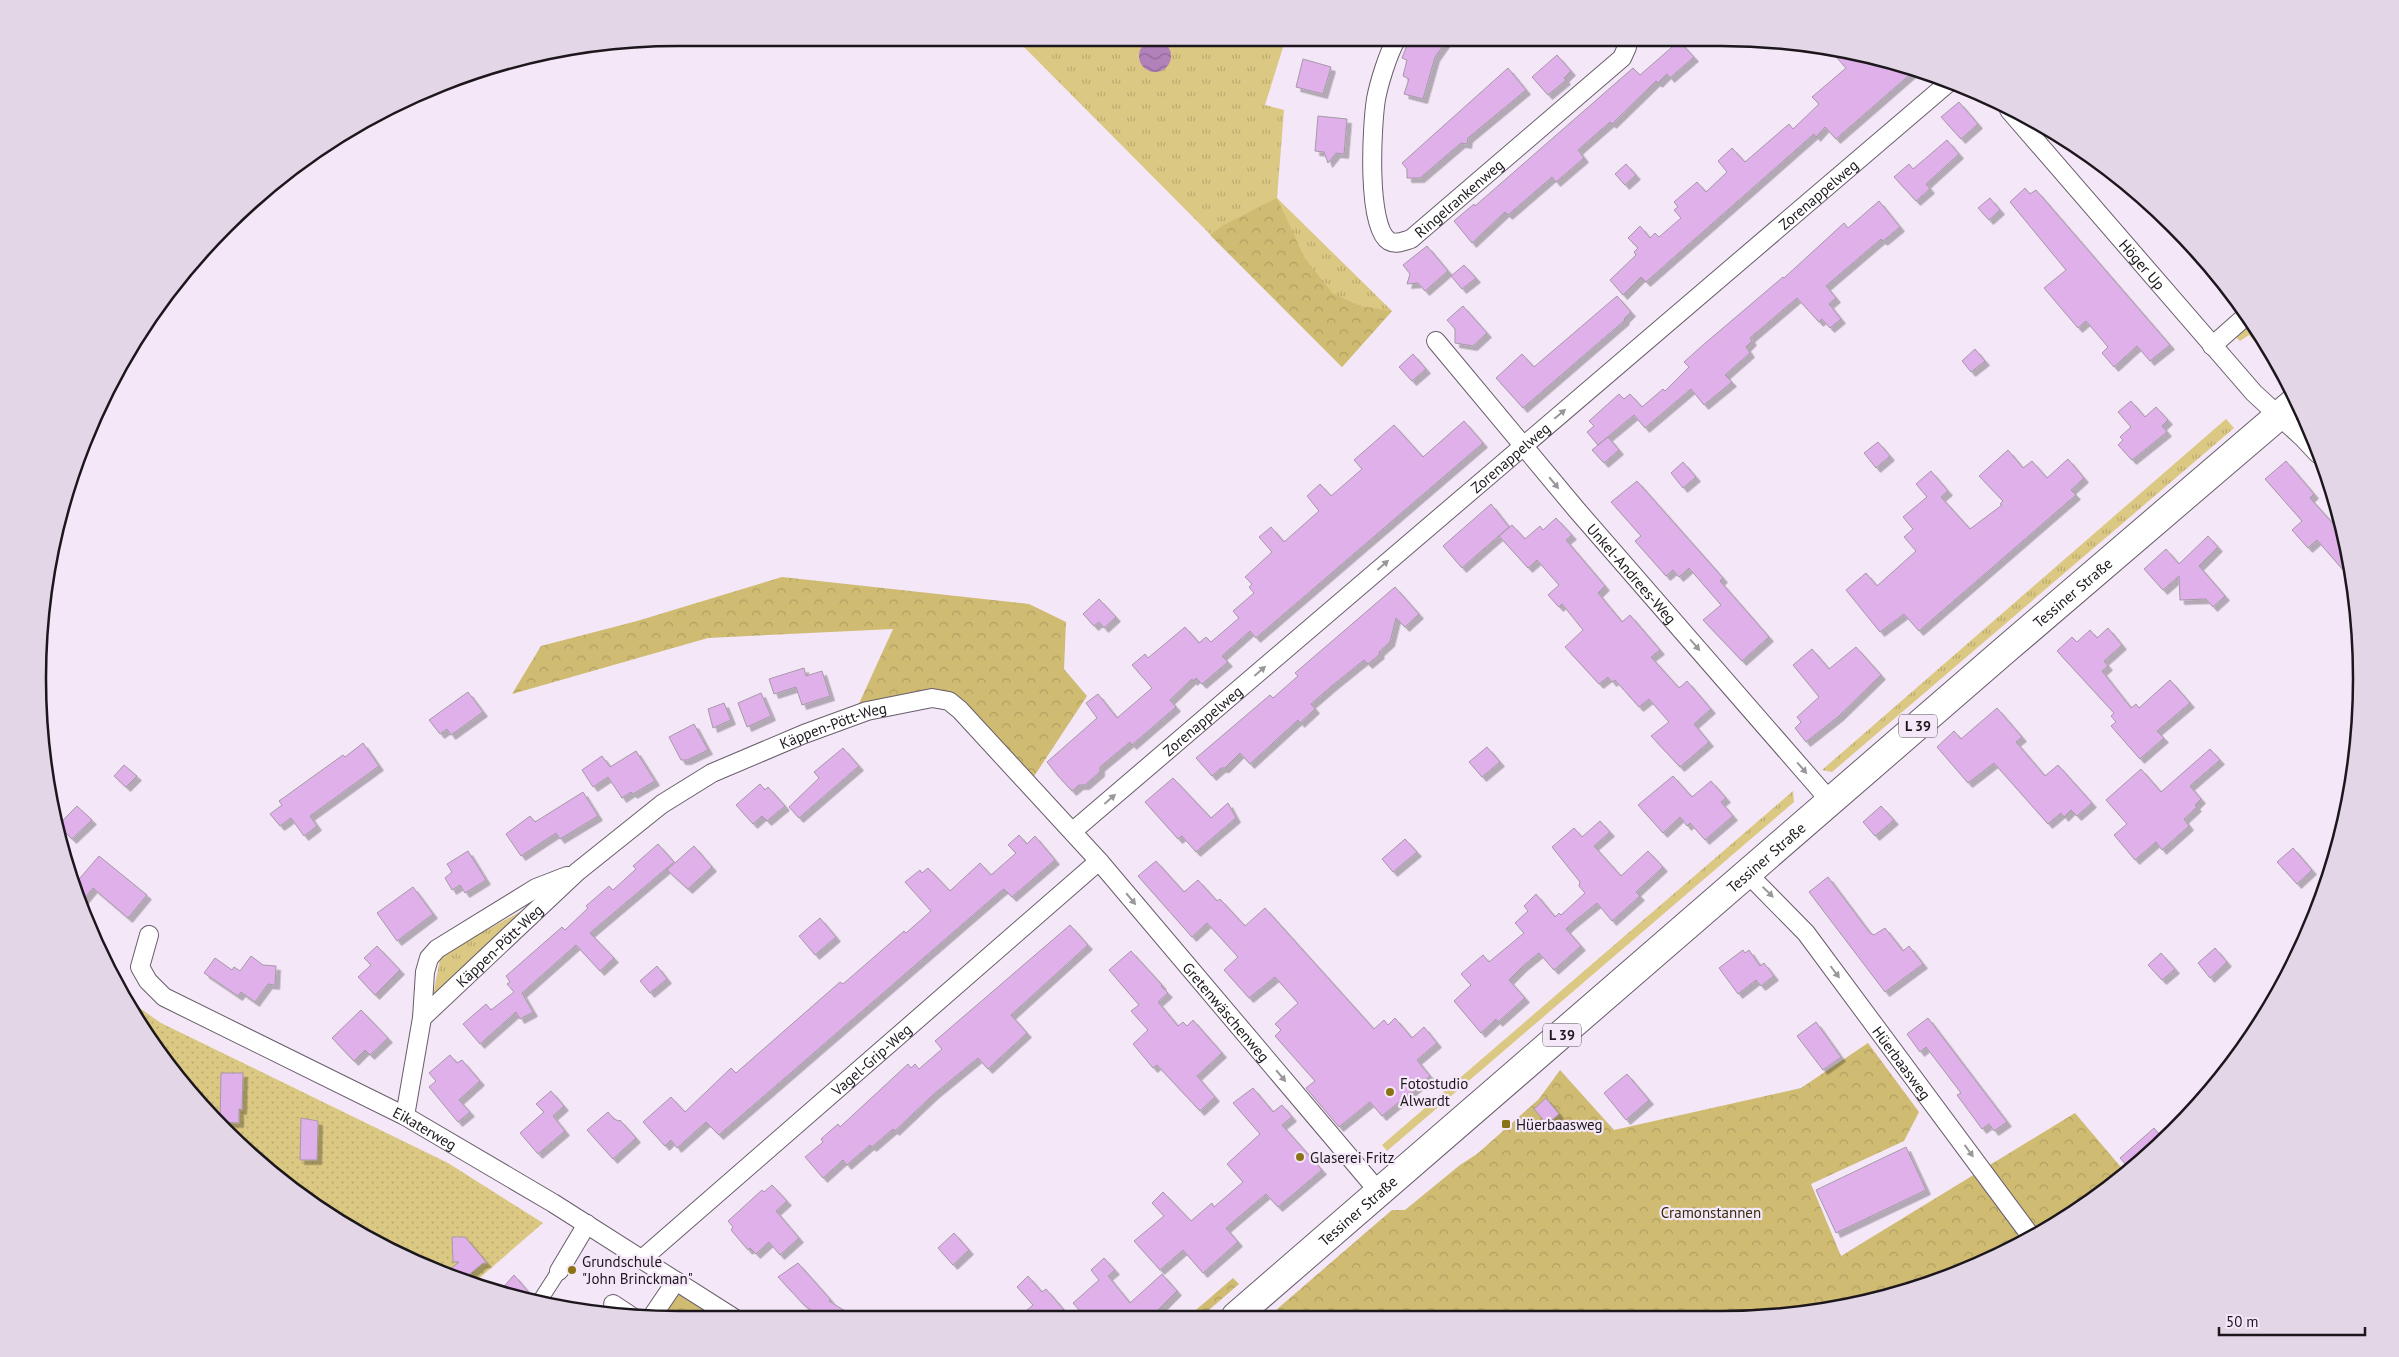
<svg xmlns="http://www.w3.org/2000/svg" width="2399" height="1357" viewBox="0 0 2399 1357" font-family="'PT Sans',sans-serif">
  <defs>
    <pattern id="grass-tufts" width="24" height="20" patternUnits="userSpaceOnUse" patternTransform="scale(1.25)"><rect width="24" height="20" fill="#dbc882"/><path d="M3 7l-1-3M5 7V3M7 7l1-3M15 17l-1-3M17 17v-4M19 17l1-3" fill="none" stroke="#bbab70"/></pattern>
    <pattern id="forest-crowns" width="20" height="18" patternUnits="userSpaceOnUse" patternTransform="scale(1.25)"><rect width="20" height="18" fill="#cfbb72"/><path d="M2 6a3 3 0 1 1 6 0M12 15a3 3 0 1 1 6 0" fill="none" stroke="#b1a062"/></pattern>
    <pattern id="garden-dots" width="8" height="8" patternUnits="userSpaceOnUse" patternTransform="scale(1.25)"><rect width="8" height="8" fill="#dbc882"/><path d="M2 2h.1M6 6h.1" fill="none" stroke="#bbab70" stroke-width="1.8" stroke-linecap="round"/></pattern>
    <pattern id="water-waves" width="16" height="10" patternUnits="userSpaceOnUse" patternTransform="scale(1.25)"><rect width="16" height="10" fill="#b182ba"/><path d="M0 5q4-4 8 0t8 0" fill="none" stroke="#8f6997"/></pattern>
    <filter id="shadow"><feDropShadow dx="4.5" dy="4.5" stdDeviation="0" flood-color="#0004"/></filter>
  </defs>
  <rect width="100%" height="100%" fill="#f4e7f7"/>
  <path fill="url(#grass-tufts)" d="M1285,41l-20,64 19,5 -7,88 115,113 -50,56 -323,-325z
    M2249,320l29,47 -29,-32 -9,6 -7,-7z
    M2226,419l8,9 -402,344 -10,-2z
    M1793,791l1,11 -407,349 -5,-6z
    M538,902l-105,93 8,-40z"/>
  <path fill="url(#forest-crowns)" d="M1277,198l27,59 28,36 28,13 32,5 -50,56 -132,-132 12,-9z
    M782,577l247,27 37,18 -2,47 23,27 -58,88 -80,-83 -92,7 36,-79 -185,9 -196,56 29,-48 96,-25z
    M1868,1043l51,69 -15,29 -93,43 30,72 234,-143 50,59 -49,40 -149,73 -123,29 -535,2 123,-106h13l55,-45 17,-11 62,-55 21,-29 54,60 187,-42z
    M1233,1278l6,6 -37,32h-13z
    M671,1284l54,34h-77z"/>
  <path fill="url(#garden-dots)" d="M121,995l40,28 287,140 95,60 -68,59 -117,-49 -102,-72 -60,-60z"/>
  <path fill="url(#water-waves)" d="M1139 56a16 16 0 1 1 32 0a16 16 0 1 1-32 0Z"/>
  <path fill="#e0b0ea" stroke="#a599a7" filter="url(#shadow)" d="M1409,40h38l-12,17 -12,42 -19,-5 5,-15 -6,-3 4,-16 -5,-2z
    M1679,41l15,16 -24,21 -3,-4 -9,9 -2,-2 -44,43 -2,-2 -32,28 6,8 -28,24 -4,-5 -44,38 -3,-3 -33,31 -18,-22 20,-17 1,2 158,-138 7,7z
    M1830,50l57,9 27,12 -78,68 -11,-12 -9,10 -2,-3 -168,148 -5,-5 -18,18 -13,-15 26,-25 -2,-3 4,-4 -10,-10 12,-12 10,12 5,-5 4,4 22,-19 -7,-8 4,-3 -4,-5 23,-20 9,10 21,-20 -9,-11 14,-13 13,14 44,-38 4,5 26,-25 -7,-7 34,-29z
    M1557,55l14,16 -7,7 2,2 -18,15 -16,-18z
    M1303,59l28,8 -8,27 -27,-7z
    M1508,68l18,22 -58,48 -1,6 -6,-1 -41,35h-13v-9l-5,-6z
    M1959,102l19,22 -17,15 -20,-22z
    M1318,116l29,3 -3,35 -8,-1 -8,10 -4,-11 -9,-1z
    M1947,140l12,14 -33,30 4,5 -14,12 -22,-24 15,-13 4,5z
    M1626,164l10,11 -11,10 -10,-11z
    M2025,188l5,6 6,-4 134,155 -20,16 -13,-15 -23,21 -12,-14 6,-6 -22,-26 -8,7 -34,-40 22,-18 -56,-68z
    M1990,198l10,12 -11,10 -11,-12z
    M1879,201l21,26 -17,14 -2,-2 -55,47 10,12 -7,6 12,15 -11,9 -8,-9 -3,3 -22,-24 -47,40 2,3 -6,6 4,6 -25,22 7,7 -28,23 -13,-16 -46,39 -11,-13 -36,30 -11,-13 7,-6 -5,-5 30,-27 5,5 6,-5 12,13 21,-18 2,2 24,-24 -5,-5 19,-17 80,-68 1,1 60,-55 4,5z
    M1427,246l21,25 -23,20 -7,-8 -11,1 3,-10 -7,-9z
    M1464,265l12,13 -14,11 -11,-13z
    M1617,296l14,16 -7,7 1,1 -102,88 -27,-30 26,-24 12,13z
    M1463,306l24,27 -14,13 -18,-3v-14l-8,-9z
    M1975,349l10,12 -14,11 -9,-11z
    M1413,354l13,15 -14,12 -13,-14z
    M2131,401l14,16 11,-10 12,13 -6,6 5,6 -35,28 -14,-15 5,-5 -3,-3 11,-10 -13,-15z
    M1464,421l19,22 -227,195 -6,-7 -28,25 6,6 -26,22 -6,-6 -3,3 -1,-2 -22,21 6,7 -44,38 -2,-3 -30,25v5l-15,13h-6l-7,6 -14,-15 -11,-14 50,-44 -11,-15 12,-9 19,24 35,-30 -20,-23 13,-11 3,4 37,-31 14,16 7,-6 5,5 28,-24 -6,-7 21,-18 -5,-6 3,-3 -7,-7 27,-25 -13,-15 12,-10 13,15 35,-31 -12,-15 13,-12 11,12 31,-27 -8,-9 40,-35 29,32z
    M1608,437l11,13 -15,13 -12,-13z
    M1878,442l12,14 -14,12 -12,-15z
    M2008,450l15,18 9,-7 15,17 21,-19 16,19 -13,12 5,5 -157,136 -15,-17 -24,18 -34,-42 20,-17 11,13 39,-35 -12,-14 9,-8 -10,-12 24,-20 -11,-13 15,-13 17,20 -7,6 29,32 32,-24 -2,-1 3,-3 -24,-25z
    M2286,461l28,33 -4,4 27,30 5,-4 8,54 -33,-38 -9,8 -16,-18 10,-9 -37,-42z
    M1683,462l13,15 -13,11 -12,-15z
    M1637,481l86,97 -3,3 49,56 -27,24 -39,-41 18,-15 -32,-37 -10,9 -6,-7 -7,6 -31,-35 6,-5 -30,-34z
    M1491,504l18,23 -47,41 -19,-22z
    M1556,518l16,17 -6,5 39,46 -7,7 24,29 8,-7 30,35 -9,7 28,31 8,-7 24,28 -17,15 15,18 -29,25 -29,-31 18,-14 -20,-23 -10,8 -24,-27 -3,2 -4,-5 -9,7 -34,-37 18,-17 -21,-26 -3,3 -11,-12 11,-10 -22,-25 -9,8 -29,-32 13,-11 13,14 15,-13 3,4z
    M2208,536l10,11 -19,19 26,30 -12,11 -7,-8 -26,1 -1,-24 -16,14 -19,-21 22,-20 13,15z
    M1395,587l24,27 -14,13 -9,-9 -6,24 -11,10 1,2 -12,10 -4,-4 -31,25 -22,19 4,5 -15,14 -2,-3 -48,44 -10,-11 -15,15h-4l-9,8 -16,-18 74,-63 3,3 25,-22 -3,-3z
    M1099,599l17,18 -12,11 -5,-6 -5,4 -11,-12z
    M2108,628l14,17 -18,16 4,5 -6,5 29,37 5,-4 3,4 31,-28 20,23 -33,28 7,7 -24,21 -29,-33 5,-4 -5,-6 3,-3 -57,-62 15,-14 5,5 13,-12 7,8z
    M1856,647l25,28 -42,41 -33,26 -11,-14 6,-6 -4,-5 22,-20 -26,-32 19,-16 17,20z
    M804,668l2,8 16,-5 8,25 -28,9 -6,-18 -22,7 -5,-15z
    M468,692l15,20 -32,23 -4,-6 -7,5 -11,-14z
    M761,693l10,23 -24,11 -9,-24z
    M724,703l7,17 -18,8 -5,-19z
    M1997,708l25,29 -6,5 29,34 13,-11 34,38 -15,13 -6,-6 -7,7 -3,-4 -13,11 -54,-61 -26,20 -31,-36 17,-16 7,8z
    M694,724l14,26 -21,10h-6l-12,-23z
    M363,743l16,23 -69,50 7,10 -13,10 -13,-18 -11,8 -10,-12 12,-9 -3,-4 64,-46 2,2z
    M1487,747l13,15 -18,15 -13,-15z
    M843,748l16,18 -60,52 -10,-11 30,-29 -5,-6z
    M2210,749l10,11 -30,26 11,13 -6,6 2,2 -13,12 5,7 -27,24 -6,-8 -21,18 -21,-25 13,-11 -21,-24 35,-31 20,23z
    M636,751l19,30 -22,13 -2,-2 -9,6 -14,-21 -15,10 -11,-17 20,-14 8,11z
    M124,765l13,11 -11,11 -12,-11z
    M1673,776l19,21 19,-16 15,17 -5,4 12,14 -28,24 -15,-17 -3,3 -7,-9 -17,16 -25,-28z
    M1173,778l38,40 17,-15 8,15 -40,34 -14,-16 -4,3 -33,-37z
    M760,784l5,6 3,-3 17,19 -18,15 -5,-5 -9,8 -17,-19z
    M583,792l15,24 -38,23 -4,-6 -35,23 -15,-22 24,-18 5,6z
    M77,806l15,14 -20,19 -14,-14z
    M1881,806l13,14 -19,16 -12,-14z
    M1600,821l10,11 -16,14 27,30 27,-25 15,16 -27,25 4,4 -28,25 -15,-18 -27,22 -4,4 15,17 -27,24 -15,-17 -16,13 -14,14 16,18 -27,24 -2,-3 -15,14 -27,-32 17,-16 -10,-11 22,-19 6,7 35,-29 -9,-10 13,-12 -4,-5 12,-12 19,23 4,-4 2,2 24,-22 -6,-7 1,-4 -28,-35 22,-19 8,9z
    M1019,835l8,9 8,-8 20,24 -43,37 -8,-8 -3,2 -282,244 -13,-13 -29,26 -6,-8 -6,6 -22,-24 28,-25 14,15 46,-44 5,5 104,-91 3,2 61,-53 2,2 25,-22 -26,-29 15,-12 2,3 6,-5 22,23 30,-28 11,12 25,-22 -8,-8z
    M1405,839l12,13 -24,20 -11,-13z
    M658,844l16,18 -84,71 24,25 -14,13 -24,-26 -54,48 11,19 -13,7 -4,-7 -36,32 -17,-20 23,-20 5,6 23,-18 -7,-8 3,-2 -4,-6 56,-49 3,3 23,-22 -2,-2 23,-20 4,4 23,-21 -3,-3z
    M694,846l18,21 -24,22 -21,-19z
    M2293,848l19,22 -15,14 -20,-22z
    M468,851l18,29 -21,13 -5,-8 -8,5 -7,-12 7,-6 -5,-8z
    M99,856l48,39 -19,23 -35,-30 -13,16 -6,-19z
    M1156,861l28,31 14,-12 19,21 3,-2 25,27 20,-18 109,121 10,-9 4,5 7,-7 17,20 12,-11 13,16 -20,17 13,16 -48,40 -12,-14 -31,25 -33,-39 9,-7 -40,-45 6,-6 -6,-6 23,-21 -23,-26 -26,21 -25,-28 14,-13 -31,-34 -15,14 -54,-61z
    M1828,877l42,56 4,2 11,-7 18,23 6,-5 14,18 -38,28 -76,-100z
    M413,887l20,27 -36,27 -20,-28z
    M820,918l16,19 -21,18 -16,-19z
    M1070,925l18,20 -77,70 16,18 -39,36 -10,-11 -44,36 -39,37 -2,-2 -21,18 -2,-2 -23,20 -4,-5 -20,18 -18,-21 18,-15 -2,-3 17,-15 2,3 68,-63 3,4 4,-4 4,5 23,-20 -7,-8z
    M377,946l23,24 -25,25 -17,-18 13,-12 -7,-7z
    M2215,948l12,14 -17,16 -12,-15z
    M1743,950l2,3 4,-3 11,16 4,-3 10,13 -13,10 -5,-6 -18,14 -19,-26z
    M1131,951l31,34 -1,1 7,7 -10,9 20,24 5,-4 4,4 6,-6 29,33 -25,23 18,21 -15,14 -43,-46 -4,3 -20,-24 15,-14 -17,-19 8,-6 -30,-35z
    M2161,953l14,16 -13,11 -14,-15z
    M251,956l12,9 13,1 -1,19 -7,-1 -13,18 -14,-10 -3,4 -34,-23 11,-15 17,12 2,-3 6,4z
    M657,966l10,13 -17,14 -10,-12z
    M361,1010l27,28 -18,17 -5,-5 -11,11 -22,-23z
    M1928,1018l79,104 -13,9 -5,-7 -7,5 -25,-34 4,-2 -35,-46 -6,5 -13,-18z
    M1816,1022l25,35 -18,13 -26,-34z
    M450,1055l7,8 5,-3 18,21 -21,19 11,12 -12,10 -29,-35 7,-6 -7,-8z
    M221,1073h22l-1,37 -3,-1v14l-19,-1z
    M1627,1074l22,26 -23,20 -22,-27z
    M1253,1088l20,24 9,-7 10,12 -10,8 40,45 -44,37 -12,-13 -40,34 12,14 -35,31 -20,-23 -23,20 -26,-29 30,-25 -12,-13 11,-11 28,29 21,-18 2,4 29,-25 -16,-18 33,-30 -27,-31z
    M551,1091l13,15 -11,10 12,15 -27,23 -18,-21 24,-21 -8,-8z
    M1546,1098l13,16 -12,10 -13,-15z
    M608,1112l6,7 5,2 1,-1 16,18 -23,21 -26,-29z
    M301,1118l17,3 -1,39h-17z
    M2154,1128l10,12 -35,28 -9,-10z
    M1906,1147l20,43 -90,43 -20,-43z
    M772,1185l15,16 -11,10 23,27 -19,17 -11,-13 -13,12 -6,-6 -2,2 -17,-20 2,-3 -5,-6 34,-31 2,2z
    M954,1233l15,17 -16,15 -15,-17z
    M452,1237h13l22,26h-4l-18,15 -17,-7 11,-9h-6z
    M1104,1258l11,12 -7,6 22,27 32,-29 15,17 -25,25 -67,1 -12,-14 26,-23 -8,-10z
    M798,1263l32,36 -1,2 26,16h-35l-16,-12 -26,-28z
    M514,1275l18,21 -1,5 -19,-3 -13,-6z
    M1028,1276l14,16 4,-3 24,28h-51l14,-12 -16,-18z"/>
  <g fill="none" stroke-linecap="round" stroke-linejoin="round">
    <defs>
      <path id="pedestrian" d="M539,1302l20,-31"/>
      <g id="minor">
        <path id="s1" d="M1396,40c-8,14 -17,43 -20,59 -4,25 -10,128 13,142 7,4 15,0 22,-2l211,-181 5,-11 -1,-8"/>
        <path id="s2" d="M2009,110l245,283 49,45 15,16"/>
        <path id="s3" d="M1436,341l140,168 255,293"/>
        <path d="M2212,346l34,-30"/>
        <path id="s4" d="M1073,831l874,-747"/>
        <path id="s5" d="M1748,874l58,59 224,302"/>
        <path id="s6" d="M149,935l-9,32 8,14 16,16 241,119 148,87 181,115"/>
        <path id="s7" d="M422,1018l155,-146 85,-68 50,-31 92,-39 63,-23 65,-13 17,3 11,9 139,151 280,331"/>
        <path d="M405,1116l17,-98 3,-46 4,-14 8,-9 99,-61 31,-12"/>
        <path id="s8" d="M642,1259l457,-398"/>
        <path d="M559,1271l28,-47"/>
        <path d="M613,1304l21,14"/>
        <path d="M651,1318l25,-37"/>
      </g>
      <g id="primary">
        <path id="s9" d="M1236,1316l769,-666 292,-250"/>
      </g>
    </defs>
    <use href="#pedestrian" stroke="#695d6b" stroke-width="16"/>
    <use href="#minor" stroke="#695d6b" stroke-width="20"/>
    <use href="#primary" stroke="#695d6b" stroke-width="30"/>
    <use href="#pedestrian" stroke="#fff" stroke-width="14"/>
    <use href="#minor" stroke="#fff" stroke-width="18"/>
    <use href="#primary" stroke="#fff" stroke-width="28"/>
  </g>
  <defs><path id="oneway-solid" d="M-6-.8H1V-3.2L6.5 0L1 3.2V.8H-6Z" transform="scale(1.25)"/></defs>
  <g fill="#999799">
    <use href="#oneway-solid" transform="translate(1560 414) rotate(-40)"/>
    <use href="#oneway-solid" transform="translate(1554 483) rotate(50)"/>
    <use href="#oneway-solid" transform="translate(1383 565) rotate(-41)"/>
    <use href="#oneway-solid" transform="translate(1695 645) rotate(49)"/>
    <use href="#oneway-solid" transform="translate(1260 671) rotate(-41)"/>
    <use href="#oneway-solid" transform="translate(1802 768) rotate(49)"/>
    <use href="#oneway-solid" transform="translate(1110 799) rotate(-41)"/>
    <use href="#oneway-solid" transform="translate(1768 892) rotate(44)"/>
    <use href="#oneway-solid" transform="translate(1131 899) rotate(50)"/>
    <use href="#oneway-solid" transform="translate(1835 972) rotate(53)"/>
    <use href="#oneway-solid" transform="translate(1281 1076) rotate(50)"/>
    <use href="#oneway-solid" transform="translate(1969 1151) rotate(54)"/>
  </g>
  <g fill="#897316" stroke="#f4e7f7" stroke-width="2">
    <circle cx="1390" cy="1092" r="5"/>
    <rect x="1501" y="1119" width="10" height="10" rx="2.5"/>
    <circle cx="1300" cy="1157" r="5"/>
    <circle cx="572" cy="1270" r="5"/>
  </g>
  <g text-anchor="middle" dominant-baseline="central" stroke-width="4.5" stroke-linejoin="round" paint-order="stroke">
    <g fill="#f4e7f7" stroke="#5d555e" stroke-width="1">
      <rect x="1899" y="714.5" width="38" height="23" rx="4"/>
      <rect x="1543" y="1023.5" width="38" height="23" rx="4"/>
    </g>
    <g font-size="14" font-weight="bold" fill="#1c171d">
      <text x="1918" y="726">L 39</text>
      <text x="1562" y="1035">L 39</text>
    </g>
    <g font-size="15" fill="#1c171d" stroke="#f4e7f7">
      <text stroke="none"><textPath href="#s4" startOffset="980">Zorenappelweg</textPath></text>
      <text stroke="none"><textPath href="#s1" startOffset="294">Ringelrankenweg</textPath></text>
      <text stroke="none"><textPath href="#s2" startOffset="204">Höger Up</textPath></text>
      <text stroke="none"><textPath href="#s4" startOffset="575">Zorenappelweg</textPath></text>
      <text stroke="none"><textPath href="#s3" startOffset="304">Unkel-Andrees-Weg</textPath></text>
      <text stroke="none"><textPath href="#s9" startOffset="1106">Tessiner Straße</textPath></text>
      <text stroke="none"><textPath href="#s4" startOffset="170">Zorenappelweg</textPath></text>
      <text stroke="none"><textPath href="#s7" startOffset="511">Käppen-Pött-Weg</textPath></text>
      <text stroke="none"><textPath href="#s9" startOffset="701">Tessiner Straße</textPath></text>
      <text stroke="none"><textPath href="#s7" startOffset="106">Käppen-Pött-Weg</textPath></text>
      <text stroke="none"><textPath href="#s7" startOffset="1048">Gretenwäschenweg</textPath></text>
      <text stroke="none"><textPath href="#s8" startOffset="304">Vagel-Grip-Weg</textPath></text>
      <text stroke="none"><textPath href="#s5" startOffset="244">Hüerbaasweg</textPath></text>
      <text stroke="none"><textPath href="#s6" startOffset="364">Eikaterweg</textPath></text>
      <text stroke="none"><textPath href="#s9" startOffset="161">Tessiner Straße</textPath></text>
    </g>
    <g font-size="15" fill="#1c171d" stroke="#f4e7f7" text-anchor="start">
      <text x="1400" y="1083">Fotostudio<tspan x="1400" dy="17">Alwardt</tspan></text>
      <text x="1516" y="1124">Hüerbaasweg</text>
      <text x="1310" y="1157">Glaserei Fritz</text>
      <text x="582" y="1261">Grundschule<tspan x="582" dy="17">"John Brinckman"</tspan></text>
    </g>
    <g font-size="15" fill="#362d0c" stroke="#f4e7f7">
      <text x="1711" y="1212">Cramonstannen</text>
    </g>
  </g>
  <path d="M0 0H2399V1357H0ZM678 46H1721A632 632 0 0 1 2353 678V679A632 632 0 0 1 1721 1311H678A632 632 0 0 1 46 679V678A632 632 0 0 1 678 46Z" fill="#e3d6e6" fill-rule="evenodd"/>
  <path fill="none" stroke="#1c171d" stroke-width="2.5" d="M678 46H1721A632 632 0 0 1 2353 678V679A632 632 0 0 1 1721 1311H678A632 632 0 0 1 46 679V678A632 632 0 0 1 678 46Z"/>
  <path d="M2219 1327v8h146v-8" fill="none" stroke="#1c171d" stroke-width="2.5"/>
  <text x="2226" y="1327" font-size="15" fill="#1c171d" stroke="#f4e7f7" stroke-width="4" paint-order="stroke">50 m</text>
</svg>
